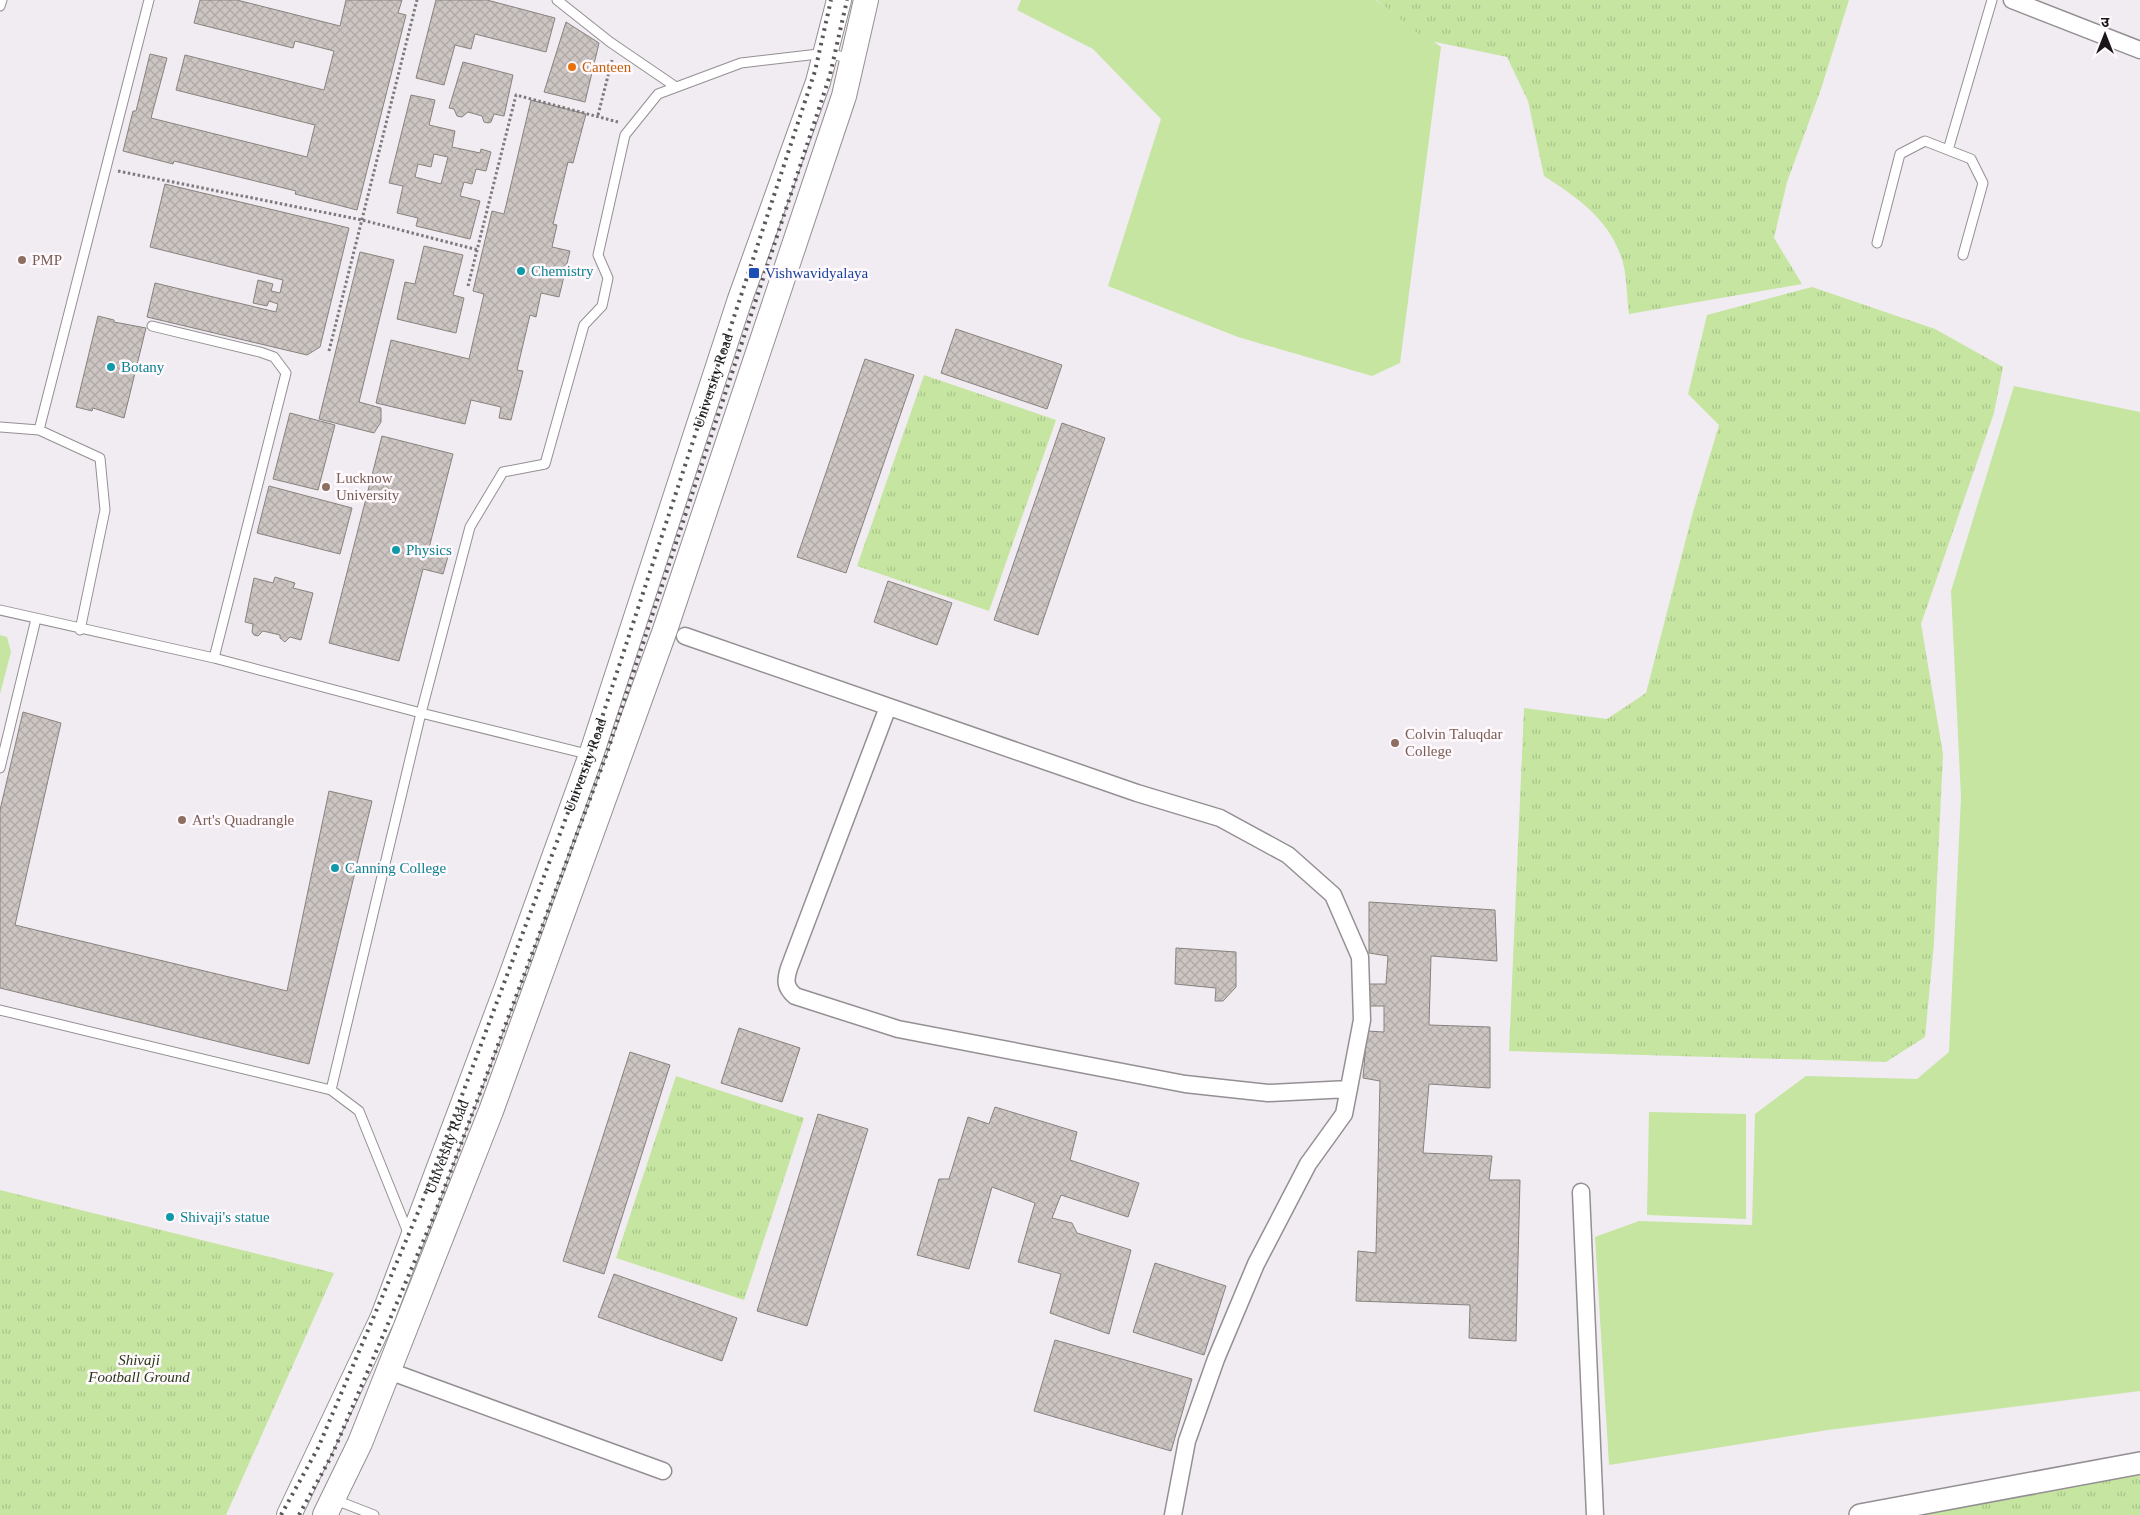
<svg xmlns="http://www.w3.org/2000/svg" width="2140" height="1515" viewBox="0 0 2140 1515" font-family="'Times New Roman','Noto Sans Devanagari',serif">
  <defs>
    <pattern id="park-tufts" width="24" height="20" patternUnits="userSpaceOnUse" patternTransform="scale(1.25)"><rect width="24" height="20" fill="#c5e5a1"/><path d="M3 7l-1-3M5 7V3M7 7l1-3M15 17l-1-3M17 17v-4M19 17l1-3" fill="none" stroke="#a8c48a"/></pattern>
    <pattern id="building-cross-hatch" width="8" height="8" patternUnits="userSpaceOnUse" patternTransform="scale(1.25)"><rect width="8" height="8" fill="#ccc5c2"/><path d="M0 0l8 8M0 8l8-8" fill="none" stroke="#aea8a6"/></pattern>
  </defs>
  <rect width="100%" height="100%" fill="#f1ecf1"/>
  <path fill="#c5e5a1" d="M1021,0h355l65,47 -41,316 -28,13 -134,-39 -130,-51 53,-167 -68,-70 -76,-39z
    M2014,386l126,26v979l-312,39 -219,35 -14,-228 44,-16 113,4 3,-111 51,-38 111,3 32,-27 12,-255 -10,-206z
    M0,635l7,2 4,15 -11,42z
    M1649,1112l97,2v105l-99,-4z"/>
  <path fill="url(#park-tufts)" d="M1377,0h472l-28,89 -34,93 -13,56 28,46 -173,30c-2,-15 -2,-32 -5,-47 -10,-44 -44,-68 -80,-91l-16,-75 -21,-44 -81,-17z
    M1812,287l123,42 68,38 -9,46 -73,211 22,130 -9,189 -9,94 -39,25 -377,-11 15,-343 83,11 39,-26 47,-181 26,-87 -31,-31 19,-79z
    M924,375l132,45 -67,191 -132,-45z
    M676,1076l128,42 -60,182 -128,-42z
    M0,1190l334,83 -108,242h-226z
    M2140,1473v42h-245z"/>
  <path fill="url(#building-cross-hatch)" stroke="#88827f" fill-rule="evenodd" d="M200,0h37l103,26 6,-26h56l-4,13 8,2 -49,195 -62,-16 1,-3 -122,-30 -1,3 -50,-13 10,-40h3l14,-57 17,4 -16,60 156,39 8,-32 -139,-35 9,-35 139,35 10,-39 -39,-10 -2,7 -99,-25z
    M436,0h51l68,18 -9,34 -71,-18 -4,15 -16,-4 -11,40 -28,-7z
    M566,22l33,21 -14,59 -41,-10z
    M463,62l50,13 -9,41 -10,-2 -3,8 -3,1 -4,-1 -2,-6 -14,-4 -6,5 -5,-1 -3,-7 -5,-1z
    M411,95l24,5 -6,25 26,6 -3,16 28,6 1,-4 10,3 -5,19 -10,-2 -4,15 -8,-2 -4,14 20,5 -10,38 -54,-13 2,-8 -21,-5 6,-27 -14,-3zM434,154l14,3 -7,27 -26,-7 3,-13 13,3z
    M531,100l55,14 -13,49 -5,-1 -15,62 4,1 -5,22 18,4 -11,46 -18,-4 -5,24 -6,-2 -13,55 6,1 -12,49 -12,-2 2,-11 -30,-7 -6,24 -89,-21 15,-63 78,19 15,-65 -11,-3 19,-80 12,3z
    M165,184l184,44 -29,119 -13,8 -160,-38 8,-34 121,29 2,-8 -9,-3 -2,5 -14,-3 5,-23 15,4 -2,7 9,2 3,-13 -133,-33z
    M424,246l39,9 -10,40 11,3 -8,35 -59,-14 8,-37 10,2z
    M360,252l34,8 -35,142 22,6v14l-7,11 -55,-14z
    M98,316l16,4v2l32,6 -22,90 -31,-10 -1,3 -16,-4z
    M956,329l106,36 -15,44 -106,-36z
    M865,359l49,16 -68,198 -49,-16z
    M290,413l45,12 -17,65 -45,-11z
    M1062,423l43,15 -67,197 -44,-15z
    M382,436l71,18 -24,94 20,5 -6,21 -20,-5 -24,92 -70,-18z
    M269,486l83,22 -12,46 -83,-21z
    M275,577l20,6 -2,5 20,5 -12,47 -11,-3 -5,5 -5,-4v-3l-17,-4 -5,5 -4,-1 -2,-3 1,-8 -8,-2 9,-44 19,5z
    M888,581l64,22 -15,42 -63,-23z
    M23,712l38,11 -46,202 272,66 42,-200 43,10 -63,263 -309,-76v-178z
    M1369,902l126,8 2,51 -66,-5 -2,69 61,2v61l-61,-4 -6,69 69,3 -3,24h31l-4,161 -47,-3 1,-33 -114,-4 2,-50 18,2 4,-172 -17,-3 4,-47 17,1v-26h-16v-22h18l2,-28 -19,-3z
    M1176,948l60,4v35l-13,14h-8l1,-13 -41,-4z
    M739,1028l61,20 -18,54 -61,-19z
    M630,1052l40,13 -66,209 -41,-13z
    M995,1107l82,25 -7,28 69,23 -11,34 -67,-22 -9,23 20,5 5,10 54,17 -22,84 -59,-21 11,-39 -43,-12 17,-59 -43,-16 -23,82 -52,-14 22,-76h10l19,-62 21,7z
    M818,1114l50,15 -61,197 -50,-15z
    M1155,1263l71,23 -22,69 -71,-23z
    M614,1274l123,44 -15,43 -124,-44z
    M1055,1340l137,39 -21,72 -137,-40z"/>
  <g fill="none" stroke-linecap="round" stroke-linejoin="round">
    <defs>
      <path id="service" d="M557,0l53,42 66,45
        M0,6l2,-6
        M1948,150l44,-150
        M1877,243l23,-89 25,-13 46,18 12,24 -20,72
        M152,326l108,26 14,5 12,16 -72,285
        M0,427l39,3 61,28 5,52 -25,120
        M39,430l110,-430
        M0,610l214,48 207,55 170,42
        M0,768l36,-149
        M0,1010l331,80 28,21 50,124
        M331,1090l90,-377 49,-186 33,-55 42,-8 39,-139 18,-19 6,-28 -10,-23 27,-120 33,-41 83,-31 86,-10 25,6
        M333,1499l41,16"/>
      <path id="minor" d="M2012,0l128,50
        M685,636l452,157 83,25 68,37 45,40 27,62 2,63 -18,94 -36,50 -52,100 -40,95 -29,82 -14,74
        M888,707l-99,261c-4,13 -4,19 6,28l103,33 287,55 83,9 81,-4
        M1581,1192l14,323
        M389,1371l274,100"/>
      <path id="tertiary" d="M1860,1515l280,-52"/>
      <g id="secondary">
        <path id="s1" d="M289,1515l93,-196 126,-335 83,-229 149,-456 78,-217 21,-82"/>
        <path d="M325,1515l35,-72 131,-332 174,-481 179,-534 22,-96"/>
      </g>
    </defs>
    <use href="#service" stroke="#948f93" stroke-width="11"/>
    <use href="#minor" stroke="#948f93" stroke-width="19"/>
    <use href="#tertiary" stroke="#948f93" stroke-width="24"/>
    <use href="#secondary" stroke="#948f93" stroke-width="26"/>
    <path stroke="#7d797d" stroke-width="3" stroke-dasharray="2.5 2.5" stroke-linecap="butt" d="M598,115l14,-55
      M118,171l244,49 116,30
      M468,286l48,-191 102,27
      M329,351l88,-351"/>
    <use href="#service" stroke="#fff" stroke-width="9"/>
    <use href="#minor" stroke="#fff" stroke-width="16"/>
    <use href="#tertiary" stroke="#fff" stroke-width="21"/>
    <use href="#secondary" stroke="#fff" stroke-width="24"/>
    <g stroke="#595659" stroke-width="4" stroke-dasharray="2.5 5" stroke-linecap="butt">
      <path id="s2" d="M281,1515l37,-67 101,-238 172,-459 224,-680 16,-71"/>
      <path d="M299,1515l33,-60 102,-239 172,-460 224,-681 17,-75"/>
    </g>
  </g>
  <circle fill="#e8710a" stroke="#fff9fe" stroke-width="2" cx="572" cy="67" r="5"/>
  <g fill="#8d6e63" stroke="#fff9fe" stroke-width="2">
    <circle cx="22" cy="260" r="5"/>
    <circle cx="326" cy="487" r="5"/>
    <circle cx="1395" cy="743" r="5"/>
    <circle cx="182" cy="820" r="5"/>
  </g>
  <g fill="#0f9aa8" stroke="#fff9fe" stroke-width="2">
    <circle cx="521" cy="271" r="5"/>
    <circle cx="111" cy="367" r="5"/>
    <circle cx="396" cy="550" r="5"/>
    <circle cx="335" cy="868" r="5"/>
    <circle cx="170" cy="1217" r="5"/>
  </g>
  <rect fill="#1a4fb4" stroke="#fff9fe" stroke-width="2" x="748" y="267" width="12" height="12" rx="2.5"/>
  <g text-anchor="middle" dominant-baseline="central" stroke-width="5" stroke-linejoin="round" paint-order="stroke">
    <g font-size="15" fill="#c56008" stroke="#fff9fe" text-anchor="start">
      <text x="582" y="67">Canteen</text>
    </g>
    <g font-size="15" fill="#785e54" stroke="#fff9fe" text-anchor="start">
      <text x="32" y="260">PMP</text>
      <text x="336" y="478">Lucknow<tspan x="336" dy="17">University</tspan></text>
      <text x="1405" y="734">Colvin Taluqdar<tspan x="1405" dy="17">College</tspan></text>
      <text x="192" y="820">Art's Quadrangle</text>
    </g>
    <g font-size="15" fill="#0d838f" stroke="#fff9fe" text-anchor="start">
      <text x="531" y="271">Chemistry</text>
      <text x="121" y="367">Botany</text>
      <text x="406" y="550">Physics</text>
      <text x="345" y="868">Canning College</text>
      <text x="180" y="1217">Shivaji's statue</text>
    </g>
    <g font-size="15" fill="#164399" stroke="#fff9fe" text-anchor="start">
      <text x="765" y="273">Vishwavidyalaya</text>
    </g>
    <g font-size="15" fill="#181618" stroke="#fff9fe">
      <text stroke="none"><textPath href="#s2" startOffset="1215">University Road</textPath></text>
      <text stroke="none"><textPath href="#s2" startOffset="810">University Road</textPath></text>
      <text stroke="none"><textPath href="#s1" startOffset="401">University Road</textPath></text>
    </g>
    <g font-size="15" font-style="italic" fill="#283815" stroke="#fff9fe">
      <text x="139" y="1360">Shivaji<tspan x="139" dy="17">Football Ground</tspan></text>
    </g>
  </g>
  <g transform="translate(2105 35)" stroke="#fff9fe" stroke-width="4" paint-order="stroke">
  <path d="M0-4L9 19L0 12L-9 19Z" fill="#181618"/>
  <text y="-8" font-size="14" font-weight="bold" text-anchor="middle" fill="#181618">उ</text>
  </g>
</svg>
